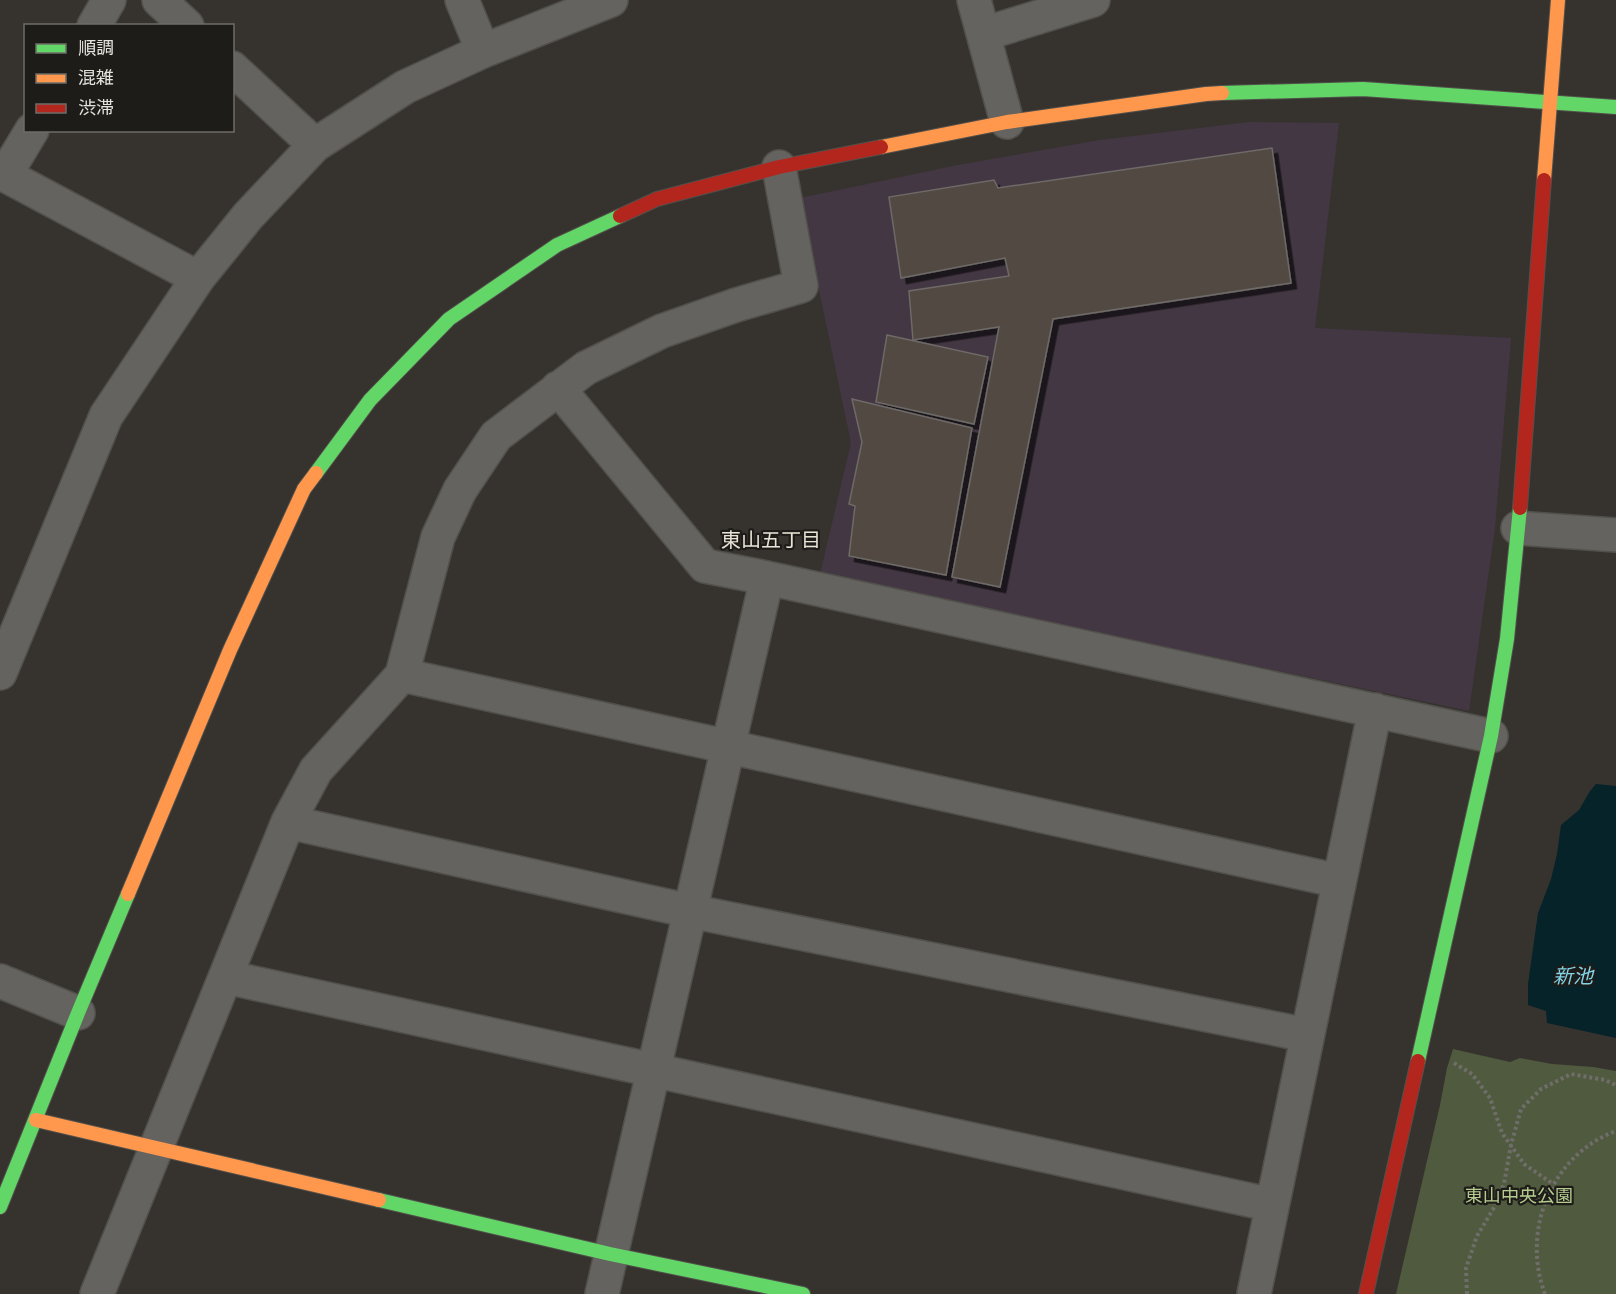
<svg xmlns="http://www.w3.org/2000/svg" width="1616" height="1294" viewBox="0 0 1616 1294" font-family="'Asap Condensed','Noto Sans JP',sans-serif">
  <defs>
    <filter id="shadow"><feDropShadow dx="5.5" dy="5.5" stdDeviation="0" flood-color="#0009"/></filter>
  </defs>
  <rect width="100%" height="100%" fill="#36332f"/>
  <path fill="#433743" d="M1249,122l90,1 -24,205 196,10 -16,190 -26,183 -649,-137 31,-131 -51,-245 158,-33 142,-25z"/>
  <path fill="#505a3e" d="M1453,1049l57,13 10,-4 32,6 41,3 23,4v223h-220l44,-189 7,-37z"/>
  <path fill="#052329" d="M1596,784l20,2v252l-69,-15 -1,-12 -18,-6v-21l10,-71 13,-34 6,-25 4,-29 18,-15 11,-19z"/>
  <path fill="#514943" stroke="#6d6a67" stroke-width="1.5" filter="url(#shadow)" d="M1272,148l19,135 -238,36 -53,268 -48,-10 47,-250 -86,13 -4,-49 100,-15 -4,-18 -104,20 -12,-81 105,-17 4,8z
    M887,335l101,22 -14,67 -98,-22z
    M852,399l120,29 -26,147 -97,-19 6,-50 -6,-2 13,-62z"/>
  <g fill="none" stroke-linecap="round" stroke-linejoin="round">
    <defs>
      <path id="street" d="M159,0l28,26
        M462,0l21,51
        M974,0l33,122
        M94,26l15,-26
        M984,34l109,-34
        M232,68l83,77
        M32,130l-27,45 193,103
        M558,388l147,178 62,12 724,158
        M1518,528l98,7
        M0,673l106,-257 92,-138 50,-62 67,-71 90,-58 78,-36 128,-51
        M402,675l937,206
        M288,822l402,89 617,124
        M226,977l1046,228
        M0,981l78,32
        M97,1294l191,-472 28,-52 86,-95 36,-138 22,-47 36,-54 90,-68 76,-37 74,-26 65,-19 -22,-119
        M602,1294l165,-716
        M1254,1294l121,-584"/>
      <path id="fast" d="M1222,93l141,-4 253,18
        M316,473l54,-73 79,-81 108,-74 63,-29
        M1418,1061l73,-325 16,-97 13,-131
        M379,1200l231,54 193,40
        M0,1207l78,-194 50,-119"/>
      <path id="slow" d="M881,147l126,-25 199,-28 16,-1
        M1544,180l14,-180
        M128,894l102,-244 74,-161 12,-16
        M36,1120l343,80"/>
      <path id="jam" d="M620,216l37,-17 122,-32 102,-20
        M1520,508l24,-328
        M1366,1294l52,-233"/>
    </defs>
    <use href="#street" stroke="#52504b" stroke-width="36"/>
    <use href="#fast" stroke="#52504b" stroke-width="16"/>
    <use href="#slow" stroke="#52504b" stroke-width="16"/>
    <use href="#jam" stroke="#52504b" stroke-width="16"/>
    <path stroke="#6f6e6a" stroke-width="4" stroke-dasharray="3 3" stroke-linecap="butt" d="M1454,1063l18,11 18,24 12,35 22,31 29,20
      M1467,1294l-1,-26 11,-32 18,-30 9,-22 7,-39 10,-36 20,-20 30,-15 34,6 11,5
      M1545,1294c-24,-63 6,-139 71,-163"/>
    <use href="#street" stroke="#65635f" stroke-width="33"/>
    <use href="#fast" stroke="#63d668" stroke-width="14"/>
    <use href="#slow" stroke="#ff974d" stroke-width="14"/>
    <use href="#jam" stroke="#b3261e" stroke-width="14"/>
  </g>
  <g text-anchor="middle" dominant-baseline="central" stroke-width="4.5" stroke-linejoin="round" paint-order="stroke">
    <g font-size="18" fill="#b5cb90" stroke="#1e1c18">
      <text x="1519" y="1195">東山中央公園</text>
    </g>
    <g font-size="20" fill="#e9e2d7" stroke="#1e1c18">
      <text x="771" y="539">東山五丁目</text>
    </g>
    <g font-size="20" font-style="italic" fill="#82d3e6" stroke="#1e1c18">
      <text x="1573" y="975">新池</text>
    </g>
  </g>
  <rect x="24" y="24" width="210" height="108" fill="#1e1c18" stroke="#6e6c67" stroke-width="1.5"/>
  <rect x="36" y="44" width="30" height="9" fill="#63d668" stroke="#6e6c67" stroke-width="1.5"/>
  <text x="78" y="54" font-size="18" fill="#e6e3dd">順調</text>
  <rect x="36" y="74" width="30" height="9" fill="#ff974d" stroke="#6e6c67" stroke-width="1.5"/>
  <text x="78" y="84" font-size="18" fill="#e6e3dd">混雑</text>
  <rect x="36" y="104" width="30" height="9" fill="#b3261e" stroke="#6e6c67" stroke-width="1.5"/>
  <text x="78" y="114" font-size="18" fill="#e6e3dd">渋滞</text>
</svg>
